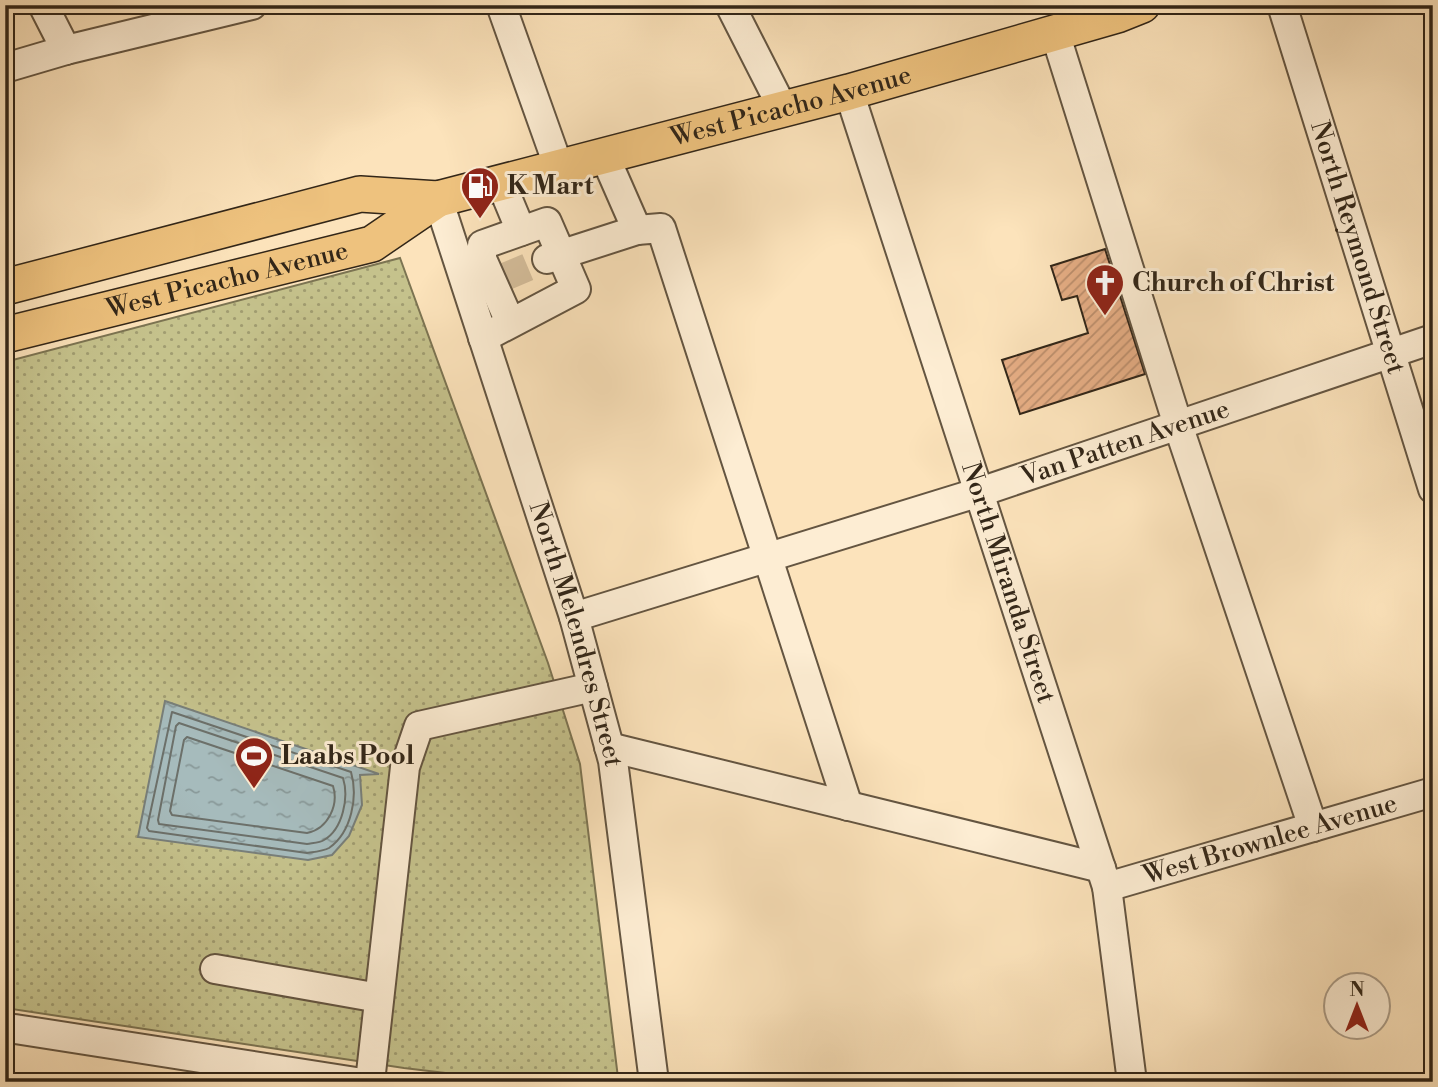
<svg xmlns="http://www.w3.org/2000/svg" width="1438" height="1087" viewBox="0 0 1438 1087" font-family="'Libre Bodoni',serif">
  <defs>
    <pattern id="park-dots" width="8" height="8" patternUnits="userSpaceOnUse" patternTransform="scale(1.75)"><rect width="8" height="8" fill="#c5c28c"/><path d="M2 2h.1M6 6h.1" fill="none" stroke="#a19d71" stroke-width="1.8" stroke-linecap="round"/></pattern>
    <pattern id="water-ripples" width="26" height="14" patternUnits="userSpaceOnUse" patternTransform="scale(1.75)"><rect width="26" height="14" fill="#a6bbbc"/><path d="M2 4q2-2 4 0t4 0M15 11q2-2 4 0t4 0" fill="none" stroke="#889898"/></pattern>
    <pattern id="building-hatch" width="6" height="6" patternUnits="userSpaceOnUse" patternTransform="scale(1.75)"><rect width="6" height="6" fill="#e5ad84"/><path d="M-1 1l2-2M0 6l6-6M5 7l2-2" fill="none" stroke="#ba8d6b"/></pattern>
  </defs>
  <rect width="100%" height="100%" fill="#fce3bb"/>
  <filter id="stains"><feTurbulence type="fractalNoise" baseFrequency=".00286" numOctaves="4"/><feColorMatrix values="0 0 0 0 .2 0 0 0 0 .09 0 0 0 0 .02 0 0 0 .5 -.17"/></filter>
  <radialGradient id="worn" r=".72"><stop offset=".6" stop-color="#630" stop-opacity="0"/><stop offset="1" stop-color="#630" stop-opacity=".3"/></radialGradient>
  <path fill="url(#park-dots)" stroke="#7c7452" stroke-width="2" d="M400,258l148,405 32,101 38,314 -4,4h-93l-117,-14 -399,-60v-646z"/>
  <path fill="url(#water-ripples)" stroke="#787f7a" stroke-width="2" d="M165,701l214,73 -19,1 2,30 -13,31 -17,19 -24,5 -170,-23z"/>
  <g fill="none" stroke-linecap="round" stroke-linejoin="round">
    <path stroke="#6c706a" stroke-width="2" d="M172,712l179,60c7,24 1,60 -22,76 -5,3 -15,4 -22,5l-158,-22 -2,-3z
      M179,723l164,55c6,19 0,51 -19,62 -4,3 -12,3 -17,4l-148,-20 -1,-4 18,-94z
      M187,737l146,49c6,19 -5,43 -26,47l-135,-18 -2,-4 14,-71z"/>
  </g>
  <path fill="url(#building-hatch)" stroke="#322618" stroke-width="2" d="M1105,249l40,125 -125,40 -18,-54 86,-27 -11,-37 -15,4 -11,-34z"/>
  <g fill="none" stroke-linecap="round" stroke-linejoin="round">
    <path stroke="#d4bd9a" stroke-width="28" stroke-dasharray="28 14" stroke-linecap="butt" d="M502,278l45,-19"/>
    <defs>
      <g id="minor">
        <path d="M43,5l23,45"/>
        <path d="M501,5l58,163"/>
        <path d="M730,5l53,104"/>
        <path id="s1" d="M1282,5l151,484"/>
        <path d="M1055,33l123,392 135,402"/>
        <path d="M5,68l61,-18 186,-45"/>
        <path id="s2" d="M849,92l258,795 25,195"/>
        <path d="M605,157l32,73"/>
        <path d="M501,183l20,48"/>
        <path id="s3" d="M438,199l136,418 39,144 41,321"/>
        <path d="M547,259l90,-29 24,-2 187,578"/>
        <path d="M483,338l93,-49 -29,-67 -65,23v14l28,63"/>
        <path id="s4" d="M574,617l406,-125 453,-153"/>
        <path d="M609,747l492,121"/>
        <path id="s5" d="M1107,887l326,-95"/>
        <path d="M215,969l164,29"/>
        <path d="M15,1029l341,53"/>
        <path d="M370,1082l35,-315 14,-41 174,-39"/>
      </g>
      <g id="major">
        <path id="s6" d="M5,287l355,-93 78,5 411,-107 268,-77 25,-10"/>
        <path id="s7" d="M5,335l367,-91 66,-45"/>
      </g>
    </defs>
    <use href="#minor" stroke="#645541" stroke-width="32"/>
    <use href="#major" stroke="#322618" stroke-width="38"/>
    <use href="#minor" stroke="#fdedd3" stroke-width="28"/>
    <use href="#major" stroke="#eec27e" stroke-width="35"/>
  </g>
  <defs>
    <symbol id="fuel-pin" viewBox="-11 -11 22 30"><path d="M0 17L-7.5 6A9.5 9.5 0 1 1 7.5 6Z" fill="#8f2418" stroke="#fdedd3"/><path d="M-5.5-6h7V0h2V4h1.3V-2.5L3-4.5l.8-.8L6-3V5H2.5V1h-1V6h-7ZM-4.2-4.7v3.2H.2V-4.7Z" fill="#fff"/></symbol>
    <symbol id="church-pin" viewBox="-11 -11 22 30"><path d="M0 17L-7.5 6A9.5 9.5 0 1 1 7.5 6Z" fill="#8f2418" stroke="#fdedd3"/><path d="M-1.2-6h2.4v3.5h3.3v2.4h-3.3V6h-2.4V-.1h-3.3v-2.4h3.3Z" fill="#fff"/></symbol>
    <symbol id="stadium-pin" viewBox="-11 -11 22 30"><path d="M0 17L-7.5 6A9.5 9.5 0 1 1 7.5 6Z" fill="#8f2418" stroke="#fdedd3"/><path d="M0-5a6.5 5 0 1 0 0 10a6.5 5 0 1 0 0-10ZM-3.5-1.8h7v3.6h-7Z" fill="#fff"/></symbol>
  </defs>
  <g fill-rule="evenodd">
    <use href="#fuel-pin" x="458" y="164" width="44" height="60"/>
    <use href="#church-pin" x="1083" y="261" width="44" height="60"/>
    <use href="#stadium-pin" x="232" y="734" width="44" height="60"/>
  </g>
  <g text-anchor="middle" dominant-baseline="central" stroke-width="6" stroke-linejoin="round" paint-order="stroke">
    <g font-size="26" fill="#322618" stroke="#fdedd3">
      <text stroke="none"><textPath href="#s6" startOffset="810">West Picacho Avenue</textPath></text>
      <text stroke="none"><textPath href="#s1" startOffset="254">North Reymond Street</textPath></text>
      <text stroke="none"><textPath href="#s7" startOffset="229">West Picacho Avenue</textPath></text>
      <text stroke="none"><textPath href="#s4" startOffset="578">Van Patten Avenue</textPath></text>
      <text stroke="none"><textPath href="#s2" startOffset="516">North Miranda Street</textPath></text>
      <text stroke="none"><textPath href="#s3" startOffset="457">North Melendres Street</textPath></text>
      <text stroke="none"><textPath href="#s5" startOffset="170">West Brownlee Avenue</textPath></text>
    </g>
    <g font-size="26" font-weight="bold" fill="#322618" stroke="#fdedd3" text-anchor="start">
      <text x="507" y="186">K Mart</text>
      <text x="1132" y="283">Church of Christ</text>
      <text x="281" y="756">Laabs Pool</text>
    </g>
  </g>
  <rect width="1438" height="1087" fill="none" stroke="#fce3bb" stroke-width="28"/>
  <rect x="7" y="7" width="1424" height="1073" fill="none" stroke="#322618" stroke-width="3.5"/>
  <rect x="14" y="14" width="1410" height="1059" fill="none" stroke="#322618" stroke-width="2"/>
  <g transform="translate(1357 1006)"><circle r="33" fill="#fdedd3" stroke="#ac9d88" stroke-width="2"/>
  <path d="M0-5L12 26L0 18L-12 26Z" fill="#8f2418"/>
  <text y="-10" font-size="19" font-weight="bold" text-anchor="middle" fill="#322618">N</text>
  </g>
  <rect width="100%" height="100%" filter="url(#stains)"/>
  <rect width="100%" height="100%" fill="url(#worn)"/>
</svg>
